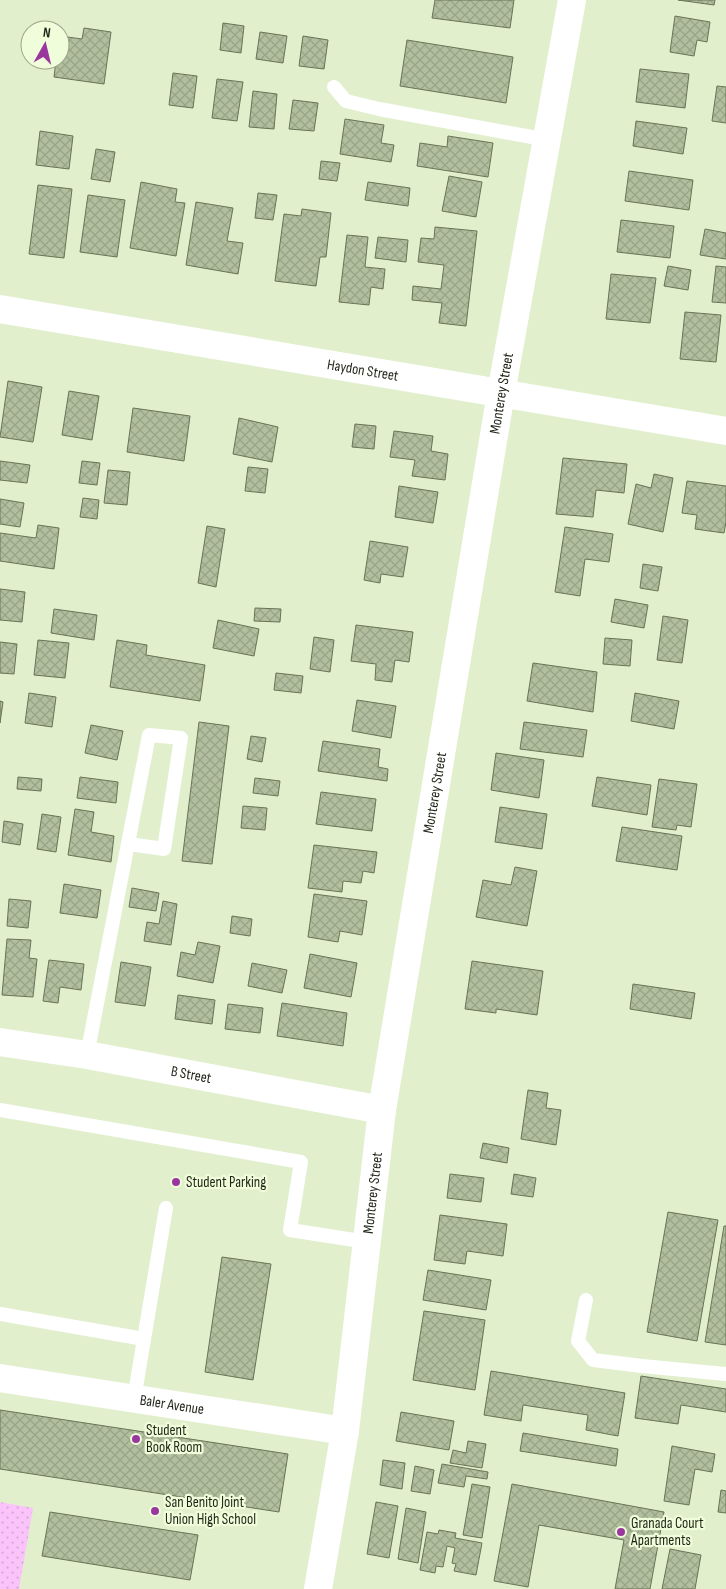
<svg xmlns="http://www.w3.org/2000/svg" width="726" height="1589" viewBox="0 0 726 1589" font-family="'Sofia Sans Condensed',sans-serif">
  <defs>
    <pattern id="grass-dots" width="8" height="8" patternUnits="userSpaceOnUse" patternTransform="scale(1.25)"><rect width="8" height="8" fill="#fac4fa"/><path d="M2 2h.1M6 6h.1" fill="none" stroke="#d6a8d6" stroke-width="1.8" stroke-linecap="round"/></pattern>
    <pattern id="building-cross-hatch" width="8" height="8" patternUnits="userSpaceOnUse" patternTransform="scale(1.25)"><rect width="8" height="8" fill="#b1bf9e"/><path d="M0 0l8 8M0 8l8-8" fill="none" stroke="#98a487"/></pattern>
  </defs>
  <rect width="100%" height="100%" fill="#e1efcd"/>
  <path fill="url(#grass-dots)" d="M0,1502l33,6 -14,81h-19z"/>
  <path fill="url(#building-cross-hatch)" stroke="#687455" d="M435,0h79l-4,28 -78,-10z
    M678,0h37l-1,5z
    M675,16l35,6 -3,20 -10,-2 -3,16 -24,-4z
    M223,23l21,3 -3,27 -21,-3z
    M84,28l27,4 -7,52 -50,-7 2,-17h4v-24l22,3z
    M260,32l27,4 -4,27 -27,-4z
    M303,36l25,4 -4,29 -25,-3z
    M407,40l106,17 -7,46 -106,-17z
    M640,69l49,5 -4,34 -49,-6z
    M173,73l24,3 -4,32 -24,-3z
    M217,79l26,3 -6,39 -25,-3z
    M717,86l9,1v36l-14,-2z
    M253,91l24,3 -3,35 -25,-2z
    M293,100l25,3 -4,28 -25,-2z
    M345,119l39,6 -3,18 13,2 -3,17 -51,-8z
    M636,121l51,7 -4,26 -50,-8z
    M40,131l33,5 -4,33 -33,-4z
    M448,136l45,7 -5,34 -71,-11 3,-23 27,4z
    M96,149l19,3 -5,30 -19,-3z
    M321,161l19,2 -3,18 -18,-2z
    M629,171l64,9 -4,30 -64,-9z
    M449,176l33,6 -6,35 -34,-6z
    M141,182l36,7 -2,13 10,1 -9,53 -46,-8z
    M368,182l42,6 -2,18 -43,-6z
    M38,185l34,4 -8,69 -35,-4z
    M258,193l19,2 -4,25 -18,-2z
    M88,195l37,5 -8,57 -37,-5z
    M196,202l37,6 -6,33 16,2 -5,31 -52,-9z
    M302,209l29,4 -5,44h-6l-4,29 -41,-5 9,-67 17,2z
    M621,220l53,6 -4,32 -53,-6z
    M435,227l42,4 -11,95 -27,-3 3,-20 -30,-3 1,-14 28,3 3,-24 -26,-3 3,-24 13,1z
    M705,229l21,4v26l-26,-4z
    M347,235l21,2 -3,30 20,2 -2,20 -12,-2 -2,18 -30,-3z
    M378,237l30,3 -2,22 -31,-4z
    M668,266l23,4 -3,20 -24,-4z
    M716,266l10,1v36l-14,-1z
    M611,274l45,4 -6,45 -44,-4z
    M685,312l36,3 -5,47 -36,-3z
    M8,381l34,6 -9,55 -33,-5z
    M69,391l30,5 -7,44 -30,-5z
    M133,408l57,8 -6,45 -57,-9z
    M239,418l39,9 -6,35 -39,-8z
    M355,424l21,2 -2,23 -22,-2z
    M394,431l39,5 -2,15 17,3 -3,26 -33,-4 3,-16 -25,-3z
    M563,458l64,6 -3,29 -28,-3 -3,27 -37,-3z
    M0,461l30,4 -3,18 -27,-3z
    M82,461l18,2 -3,22 -18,-2z
    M248,467l20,2 -3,24 -20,-2z
    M108,470l22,2 -3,33 -23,-2z
    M654,474l19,4 -10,54 -35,-8 8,-40 15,4z
    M687,481l39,5v36l-2,11 -29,-4 2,-14 -15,-2z
    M399,486l39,6 -5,31 -38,-6z
    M83,498l16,2 -2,19 -17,-2z
    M0,499l24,4 -4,24 -20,-3z
    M38,525l21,3 -5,41 -54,-8v-28l36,5z
    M207,526l18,3 -9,58 -18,-4z
    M565,527l48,7 -4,28 -24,-3 -5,37 -25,-4z
    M370,541l38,6 -5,30 -22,-3 -1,9 -16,-3z
    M643,564l19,3 -4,24 -18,-3z
    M0,589l25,3 -3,30 -22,-2z
    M615,599l33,6 -4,23 -33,-6z
    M255,608l26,1 -1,13 -26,-1z
    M54,609l43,6 -3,25 -43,-7z
    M663,616l25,4 -6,43 -25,-3z
    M218,620l41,9 -5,27 -41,-8z
    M356,625l57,7 -4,30 -14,-2 -3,22 -17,-2 1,-16 -25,-3z
    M314,637l20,3 -4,32 -20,-3z
    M605,638l27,2 -2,26 -27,-2z
    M38,640l31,3 -4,35 -31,-3z
    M117,640l30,5 -1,10 59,10 -5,36 -90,-14z
    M0,642l17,2 -3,30 -14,-1z
    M533,663l64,9 -4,40 -66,-11z
    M276,673l27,3 -2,17 -27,-3z
    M29,693l27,4 -4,30 -27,-4z
    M635,693l44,8 -5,28 -43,-8z
    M357,700l39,6 -5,32 -39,-7z
    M0,701l3,1 -3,21z
    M199,722l30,4 -17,138 -30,-3z
    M524,722l63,8 -4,27 -63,-8z
    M91,725l32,6 -6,29 -32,-7z
    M251,736l15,2 -4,24 -15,-3z
    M323,741l57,8 -2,18 10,2 -1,12 -69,-10z
    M496,753l48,7 -5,38 -48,-8z
    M18,777l24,2 -1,12 -24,-2z
    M80,777l38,5 -2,21 -39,-5z
    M597,777l54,8 -4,30 -55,-9z
    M255,778l25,3 -2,15 -25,-3z
    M659,779l38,5 -6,43 -14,-2 -1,5 -24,-3z
    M321,792l55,7 -4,32 -56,-7z
    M243,806l24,2 -2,22 -24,-2z
    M500,807l47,7 -5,35 -47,-7z
    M75,809l19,3 -3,20 23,4 -3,26 -43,-7z
    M42,814l19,3 -5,35 -19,-3z
    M4,821l19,3 -3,21 -18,-3z
    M622,827l60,9 -5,34 -61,-9z
    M314,845l63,7 -3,21 -11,-2 -2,12 -18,-2 -1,11 -34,-4z
    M515,867l22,4 -10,55 -51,-9 7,-37 28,5z
    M64,884l37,6 -4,28 -37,-5z
    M132,888l27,5 -3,18 -27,-4z
    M314,894l53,7 -5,34 -22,-4 -2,11 -30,-5z
    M9,899l22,2 -3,27 -21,-2z
    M163,901l14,3 -6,41 -27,-4 3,-19 12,2z
    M232,916l20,3 -2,17 -20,-3z
    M7,939l24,1 -2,18 8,1 -4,38 -31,-2z
    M198,942l22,4 -7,37 -36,-7 4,-24 14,3z
    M310,954l47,9 -6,34 -47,-9z
    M49,960l35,4 -3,26 -21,-3 -2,16 -15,-2z
    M472,961l71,10 -6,44 -41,-6v4l-31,-4z
    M121,962l30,5 -6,39 -30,-4z
    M252,963l35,7 -5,23 -34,-7z
    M633,984l62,9 -4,26 -61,-10z
    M178,995l37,5 -3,24 -37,-5z
    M282,1003l65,10 -4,33 -66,-10z
    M228,1004l35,4 -3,25 -35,-4z
    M528,1090l20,3 -2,15 15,2 -5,35 -35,-6z
    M483,1143l26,5 -2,15 -27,-5z
    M450,1174l34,4 -3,24 -34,-4z
    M514,1174l22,4 -3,19 -22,-3z
    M668,1212l50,8 -21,121 -50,-9z
    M440,1215l67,9 -4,32 -36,-5 -2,13 -31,-4z
    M724,1226h2v119l-21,-3z
    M222,1257l49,7 -18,116 -48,-8z
    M428,1270l63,10 -5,30 -63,-10z
    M424,1311l61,9 -10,70 -62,-10z
    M491,1371l134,22 -7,43 -32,-6 2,-15 -65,-10 -2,16 -37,-6z
    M641,1376l85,13v23l-45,-7 -3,19 -43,-6z
    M0,1410l288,44 -9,58 -279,-43z
    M401,1412l53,9 -5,29 -53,-9z
    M523,1433l95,16 -2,17 -96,-15z
    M468,1441l18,3 -4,24 -32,-5 3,-13 13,3z
    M672,1446l43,8 -3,18 -17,-3 -6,36 -25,-4z
    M383,1460l22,3 -3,26 -22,-4z
    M442,1464l46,8 -1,7 -21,-3 -2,11 -26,-4z
    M415,1466l19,4 -4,24 -19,-3z
    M472,1484l18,3 -8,51 -19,-3z
    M512,1484l152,28 -14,77h-35l9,-49 -85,-15 -11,62 -34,-6z
    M721,1490l5,1v22l-8,-1z
    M376,1502l22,4 -9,52 -22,-4z
    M406,1508l20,4 -8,51 -20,-4z
    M50,1512l148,23 -8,45 -148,-24z
    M439,1530l17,3 -1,5 27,5 -6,32 -22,-4 2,-7 -4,-1 3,-15 -8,-2 -4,21 -7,-1 -1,7 -15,-3 7,-38 11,2z
    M670,1549l31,6 -6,34h-33z"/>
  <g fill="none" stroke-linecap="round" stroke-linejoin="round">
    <path stroke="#fff" stroke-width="14" d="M334,87l12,14 33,8 169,31
      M87,1055l62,-320 32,3 -17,111 -35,-5
      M0,1110l301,52 -11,68 77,12
      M586,1300l-8,41 15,19 49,6 84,8
      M0,1314l144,25
      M134,1399l32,-191"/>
    <g stroke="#fff" stroke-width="28">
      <path id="s1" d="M0,309l726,122"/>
      <path id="s2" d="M0,1042l87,13 295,55"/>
      <path id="s3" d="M0,1378l345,53"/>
      <path id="s4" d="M318,1589l27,-158 37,-321 119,-717 71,-393"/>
    </g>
  </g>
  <g fill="#9a379e" stroke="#effdda" stroke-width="2">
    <circle cx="176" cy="1182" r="5"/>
    <circle cx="136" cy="1439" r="5"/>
    <circle cx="155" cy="1511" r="5"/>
    <circle cx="621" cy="1532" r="5"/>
  </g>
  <g text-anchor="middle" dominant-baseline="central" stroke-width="4.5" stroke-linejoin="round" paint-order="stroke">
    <g font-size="15" fill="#1f2417" stroke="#effdda">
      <text stroke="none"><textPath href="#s1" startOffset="368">Haydon Street</textPath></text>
      <text stroke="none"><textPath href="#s4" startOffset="1210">Monterey Street</textPath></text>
      <text stroke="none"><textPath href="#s4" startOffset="805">Monterey Street</textPath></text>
      <text stroke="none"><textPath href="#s2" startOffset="194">B Street</textPath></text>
      <text stroke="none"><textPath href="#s4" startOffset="400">Monterey Street</textPath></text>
      <text stroke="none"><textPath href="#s3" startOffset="174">Baler Avenue</textPath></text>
    </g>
    <g font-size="15" fill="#1f2417" stroke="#effdda" text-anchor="start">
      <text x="186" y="1182">Student Parking</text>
      <text x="146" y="1430">Student<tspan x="146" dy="17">Book Room</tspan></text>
      <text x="165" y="1502">San Benito Joint<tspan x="165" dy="17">Union High School</tspan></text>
      <text x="631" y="1523">Granada Court<tspan x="631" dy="17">Apartments</tspan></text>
    </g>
  </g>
  <g transform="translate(45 45) rotate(8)"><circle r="24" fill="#effdda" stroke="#9ca68c"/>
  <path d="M0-4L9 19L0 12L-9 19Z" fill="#9a379e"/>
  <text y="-8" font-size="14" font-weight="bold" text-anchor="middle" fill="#1f2417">N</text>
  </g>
</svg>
